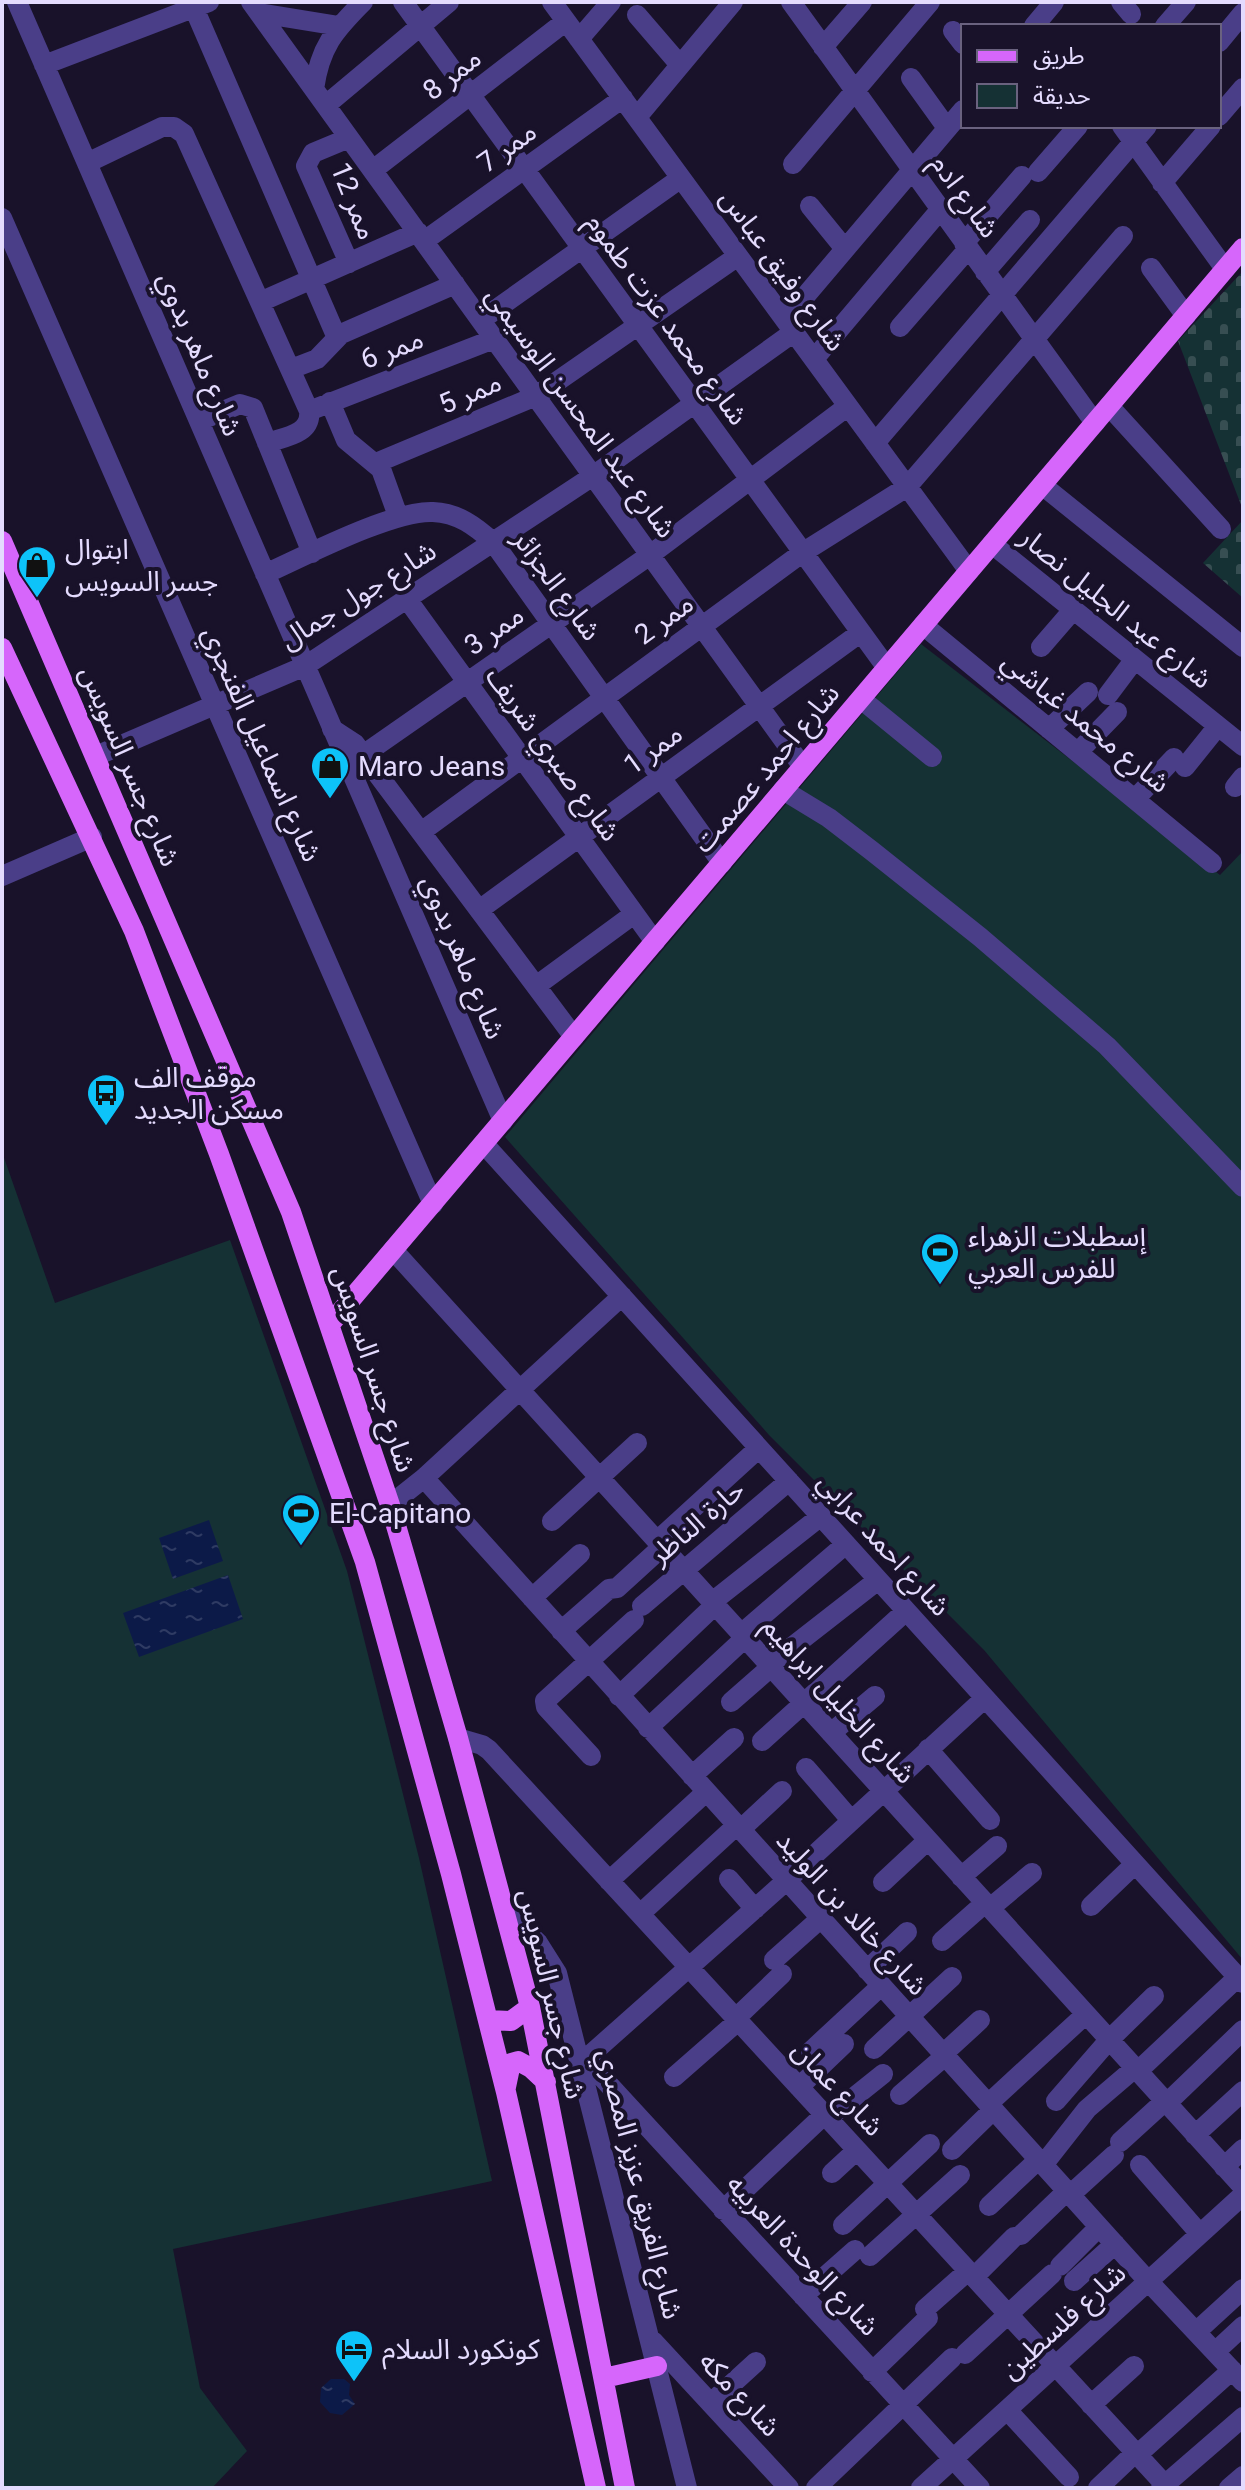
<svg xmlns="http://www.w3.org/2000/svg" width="1245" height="2490" viewBox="0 0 1245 2490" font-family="Roboto,'Noto Sans Arabic',sans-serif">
  <defs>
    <pattern id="cemetery-stones" width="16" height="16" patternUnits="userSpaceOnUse" patternTransform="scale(2)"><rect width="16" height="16" fill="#153134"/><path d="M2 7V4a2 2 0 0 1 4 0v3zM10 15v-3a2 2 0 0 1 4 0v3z" fill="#374e52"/></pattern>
    <pattern id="water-ripples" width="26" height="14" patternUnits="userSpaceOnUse" patternTransform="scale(2)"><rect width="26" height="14" fill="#0c1a48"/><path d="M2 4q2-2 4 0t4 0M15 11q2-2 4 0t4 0" fill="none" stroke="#2f3b63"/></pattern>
  </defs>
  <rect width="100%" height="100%" fill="#19122a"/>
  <path fill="#153134" d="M921,644l299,231 23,-24v1109l-259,-310 -215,-215 -264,-298z
    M2,1152l53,151 175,-63 117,331 72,287 73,323 -319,68 27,139 47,63 -35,37h-210z"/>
  <path fill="url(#cemetery-stones)" d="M1243,271v239l-65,-169z
    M1243,520v78l-40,-35z"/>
  <path fill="url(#water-ripples)" d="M209,1520l14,41 -50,18 -14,-41z
    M228,1575l15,44 -104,38 -16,-44z
    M331,2379h13l6,5 -1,11 6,9 -13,11 -12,-2 -10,-11 1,-14z"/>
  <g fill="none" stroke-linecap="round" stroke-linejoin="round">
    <path stroke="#4a3e88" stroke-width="20" d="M17,2l486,1119
      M251,2l552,765
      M403,2l484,666
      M552,2l417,569
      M791,2l304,421
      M1121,2l10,12
      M194,8l143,330
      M259,13l80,13
      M637,15l43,50
      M1034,26l20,-24
      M1165,26l21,-24
      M953,31l10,13
      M579,39l32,-37
      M1219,42l24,-29
      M823,47l39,-45
      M44,65l165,-63
      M911,78l36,50
      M314,89c6,-42 20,-58 49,-87
      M326,105l123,-103
      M1219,116l24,-28
      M637,117l96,-115
      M1122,126l103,143
      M87,163l75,-36h12l10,7 125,277c3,23 -24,26 -42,32
      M793,164l137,-162
      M373,170l193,-149
      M1038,172l40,-46
      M1162,183l49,-57
      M810,206l35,43
      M2,218l431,986
      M424,241l199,-143
      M964,243l58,-67
      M349,263l-43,-97 7,-13 36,-15
      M1151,268l35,48
      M985,272l45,-52
      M260,302l158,-70
      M481,320l200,-142
      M785,320l178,-210
      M900,327l68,-78
      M814,359l126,-149
      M291,369l26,-10 24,-25 114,-50
      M330,402l16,38 35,29 17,47
      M1109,406l112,123
      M309,411l185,-72
      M199,421l41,-17 13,4 59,145
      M875,443l272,-317
      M376,463l160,-67 202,-140
      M1042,485l201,162
      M992,544l251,202
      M265,574c40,-18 128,-64 168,-62 25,1 42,14 60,30l229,321
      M407,599l248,343
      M923,625l289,238
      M1041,647l32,-37
      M1108,695l27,-36
      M861,699l71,58
      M332,729l23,15 219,293
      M1049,729l39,-37
      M1078,752l39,-40
      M363,755l287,-200 198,-149
      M96,756l209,-90 288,-190 201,-144
      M1185,767l33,-41
      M1235,787l8,-10
      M783,790l46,28 43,33 108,86 127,109 136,141
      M1135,799l39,-41
      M421,832l381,-279 105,-66 216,-251
      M2,876l90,-39
      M479,910l381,-277
      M536,986l98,-72
      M484,1144l759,839
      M393,1250l850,937
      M424,1478l724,803 95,101
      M390,1505l34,-27 198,-182
      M552,1521l85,-78
      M657,1541l102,-93
      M532,1598l48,-44
      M712,1602l109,-86
      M642,1606l147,-125
      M561,1631l48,-42 8,-1 45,-41
      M741,1634l105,-90
      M769,1665l109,-85
      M619,1696l96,-91
      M731,1702l40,-35
      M648,1728l97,-90
      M831,1733l44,-37
      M458,1738l24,7 7,5 679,738
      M762,1741l144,-130
      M928,1749l62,71
      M591,1756l-45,-49 -1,-6 89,-81
      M806,1768l45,52
      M692,1776l42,-38
      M740,1830l42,-39
      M961,1877l36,-31
      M729,1879l26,30
      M609,1881l97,-89
      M883,1882l45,-42
      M1091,1906l44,-42
      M990,1908l42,-35
      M505,1911l33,32 19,30 130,515
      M640,1914l96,-88
      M942,1941l43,-38
      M774,1960l46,-41
      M867,1970l40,-38
      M736,2018l46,-44
      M874,2049l78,-72
      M811,2051l70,-65
      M943,2054l37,-34
      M580,2064l206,-183 199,-183
      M581,2069l19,6 380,413
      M1138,2071l100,-94
      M674,2077l64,-56
      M799,2087l45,-43
      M900,2095l45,-39
      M1056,2101l53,-61 45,-44
      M1167,2103l76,-73
      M988,2104l98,-90
      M828,2118l55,-44
      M1195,2135l48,-44
      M1120,2142l45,-41
      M952,2150l41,-40
      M1043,2165l44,-56 48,-41
      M1140,2165l60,69
      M1224,2167l19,-18
      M832,2173l25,-23
      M1070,2195l44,-40
      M989,2206l49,-46
      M723,2210l101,-95
      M843,2225l87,-81
      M1021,2235l46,-44
      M870,2256l90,-81
      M1060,2266l39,-39
      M974,2277l40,-40
      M1074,2281l41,-37
      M803,2296l52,-46
      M925,2309l43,-38
      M1196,2332l47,-43
      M653,2341l136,147
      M1215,2352l28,-26
      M965,2354l87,-80
      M872,2372l56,-54
      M711,2403l45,-41
      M1091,2405l43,-39
      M1007,2410l62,67
      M1137,2455l95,-85
      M816,2488l136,-130
      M921,2488l322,-293
      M1098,2488l37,-35
      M1161,2488l82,-71
      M1229,2488l14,-12"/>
    <path stroke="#d666fb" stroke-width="20" d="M2,541l289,671 99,293 68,233 72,269 95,481
      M2,648l132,283 85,223 146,408 86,312 55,218 90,396
      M331,1323l912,-1075
      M488,2020l23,1 19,-14
      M506,2087l5,-24 7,-2 13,7 15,14
      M604,2378l53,-12"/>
  </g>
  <defs>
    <symbol id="shop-pin" viewBox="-11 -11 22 30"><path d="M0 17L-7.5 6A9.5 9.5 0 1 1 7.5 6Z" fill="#0dc3f9" stroke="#19122a"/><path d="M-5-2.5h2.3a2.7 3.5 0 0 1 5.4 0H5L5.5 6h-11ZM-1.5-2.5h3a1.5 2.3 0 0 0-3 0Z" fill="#111"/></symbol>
    <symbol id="bus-pin" viewBox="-11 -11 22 30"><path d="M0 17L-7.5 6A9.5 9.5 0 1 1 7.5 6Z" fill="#0dc3f9" stroke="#19122a"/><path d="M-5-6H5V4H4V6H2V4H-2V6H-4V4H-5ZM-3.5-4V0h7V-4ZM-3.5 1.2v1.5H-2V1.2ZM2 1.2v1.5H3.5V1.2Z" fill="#111"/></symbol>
    <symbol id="stadium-pin" viewBox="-11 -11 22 30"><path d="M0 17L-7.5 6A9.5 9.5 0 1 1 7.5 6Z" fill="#0dc3f9" stroke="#19122a"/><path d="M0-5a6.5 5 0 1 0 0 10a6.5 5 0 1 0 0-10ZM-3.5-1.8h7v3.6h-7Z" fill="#111"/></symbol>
    <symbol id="hotel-pin" viewBox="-11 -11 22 30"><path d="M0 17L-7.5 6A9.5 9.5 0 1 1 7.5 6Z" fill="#0dc3f9" stroke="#19122a"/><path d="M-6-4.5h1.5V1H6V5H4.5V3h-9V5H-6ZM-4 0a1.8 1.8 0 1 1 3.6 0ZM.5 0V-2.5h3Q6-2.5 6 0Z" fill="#111"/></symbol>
  </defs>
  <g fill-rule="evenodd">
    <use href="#shop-pin" x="15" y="543" width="44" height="60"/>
    <use href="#shop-pin" x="308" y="744" width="44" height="60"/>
    <use href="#bus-pin" x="84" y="1071" width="44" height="60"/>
    <use href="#stadium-pin" x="918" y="1230" width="44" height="60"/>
    <use href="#stadium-pin" x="279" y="1491" width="44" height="60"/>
    <use href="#hotel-pin" x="332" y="2327" width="44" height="60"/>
  </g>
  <g text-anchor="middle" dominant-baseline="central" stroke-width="8" stroke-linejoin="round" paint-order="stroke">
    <g font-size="28" fill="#e4dbfe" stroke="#19122a">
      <text transform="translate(452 74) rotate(-38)">ممر 8</text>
      <text transform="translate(507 147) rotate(-36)">ممر 7</text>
      <text transform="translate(965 196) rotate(54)">شارع ادم</text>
      <text transform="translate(354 201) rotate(68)">ممر 12</text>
      <text transform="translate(783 270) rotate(54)">شارع وفيق عباس</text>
      <text transform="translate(667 319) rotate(54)">شارع محمد عزت طموم</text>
      <text transform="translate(392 349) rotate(-21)">ممر 6</text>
      <text transform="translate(200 354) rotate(67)">شارع ماهر بدوي</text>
      <text transform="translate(470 393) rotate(-23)">ممر 5</text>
      <text transform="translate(581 412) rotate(54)">شارع عبد المحسن الوسيمي</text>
      <text transform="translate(557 585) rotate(54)">شارع الجزائر</text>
      <text transform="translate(358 595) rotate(-32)">شارع جول جمال</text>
      <text transform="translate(1116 608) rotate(39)">شارع عبد الجليل نصار</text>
      <text transform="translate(664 619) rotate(-36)">ممر 2</text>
      <text transform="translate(494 630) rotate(-35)">ممر 3</text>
      <text transform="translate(1086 722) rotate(39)">شارع محمد غباشي</text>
      <text transform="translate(262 744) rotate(66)">شارع اسماعيل الفنجري</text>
      <text transform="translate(653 749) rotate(-36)">ممر 1</text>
      <text transform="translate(553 754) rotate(54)">شارع صبري شريف</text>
      <text transform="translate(130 766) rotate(67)">شارع جسر السويس</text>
      <text transform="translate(766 768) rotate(-50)">شارع احمد عصمت</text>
      <text transform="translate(463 957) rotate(67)">شارع ماهر بدوي</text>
      <text transform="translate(374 1369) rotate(72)">شارع جسر السويس</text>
      <text transform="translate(697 1522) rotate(-40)">حارة الناظر</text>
      <text transform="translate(884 1544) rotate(48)">شارع احمد عرابي</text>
      <text transform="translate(839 1700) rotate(48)">شارع الخليل ابراهيم</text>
      <text transform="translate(852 1913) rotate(48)">شارع خالد بن الوليد</text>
      <text transform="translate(552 1994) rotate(77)">شارع جسر السويس</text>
      <text transform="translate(838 2088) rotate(47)">شارع عمان</text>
      <text transform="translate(640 2184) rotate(76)">شارع الفريق عزيز المصري</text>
      <text transform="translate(803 2255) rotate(47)">شارع الوحدة العربيه</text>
      <text transform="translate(1063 2321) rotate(-42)">شارع فلسطين</text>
      <text transform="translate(740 2394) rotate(47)">شارع مكه</text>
    </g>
    <g font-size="28" fill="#e4dbfe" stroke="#19122a" text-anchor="start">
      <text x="65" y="549">ابتوال<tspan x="65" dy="32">جسر السويس</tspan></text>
      <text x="358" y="766">Maro Jeans</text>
      <text x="134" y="1077">موقف الف<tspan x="134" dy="32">مسكن الجديد</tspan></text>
      <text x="968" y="1236">إسطبلات الزهراء<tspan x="968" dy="32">للفرس العربي</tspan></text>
      <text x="329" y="1513">El-Capitano</text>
      <text x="382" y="2349">كونكورد السلام</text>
    </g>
  </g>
  <rect width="1245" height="2490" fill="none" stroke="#e4dbfe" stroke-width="8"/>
  <rect x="961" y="24" width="260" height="104" fill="#19122a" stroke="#6a627f" stroke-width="2"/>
  <rect x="977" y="50" width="40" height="12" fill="#d666fb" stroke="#6a627f" stroke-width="2"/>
  <text x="1033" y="64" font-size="24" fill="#e4dbfe">طريق</text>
  <rect x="977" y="84" width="40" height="24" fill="#153134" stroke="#6a627f" stroke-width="2"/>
  <text x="1033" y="104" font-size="24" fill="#e4dbfe">حديقة</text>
</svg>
